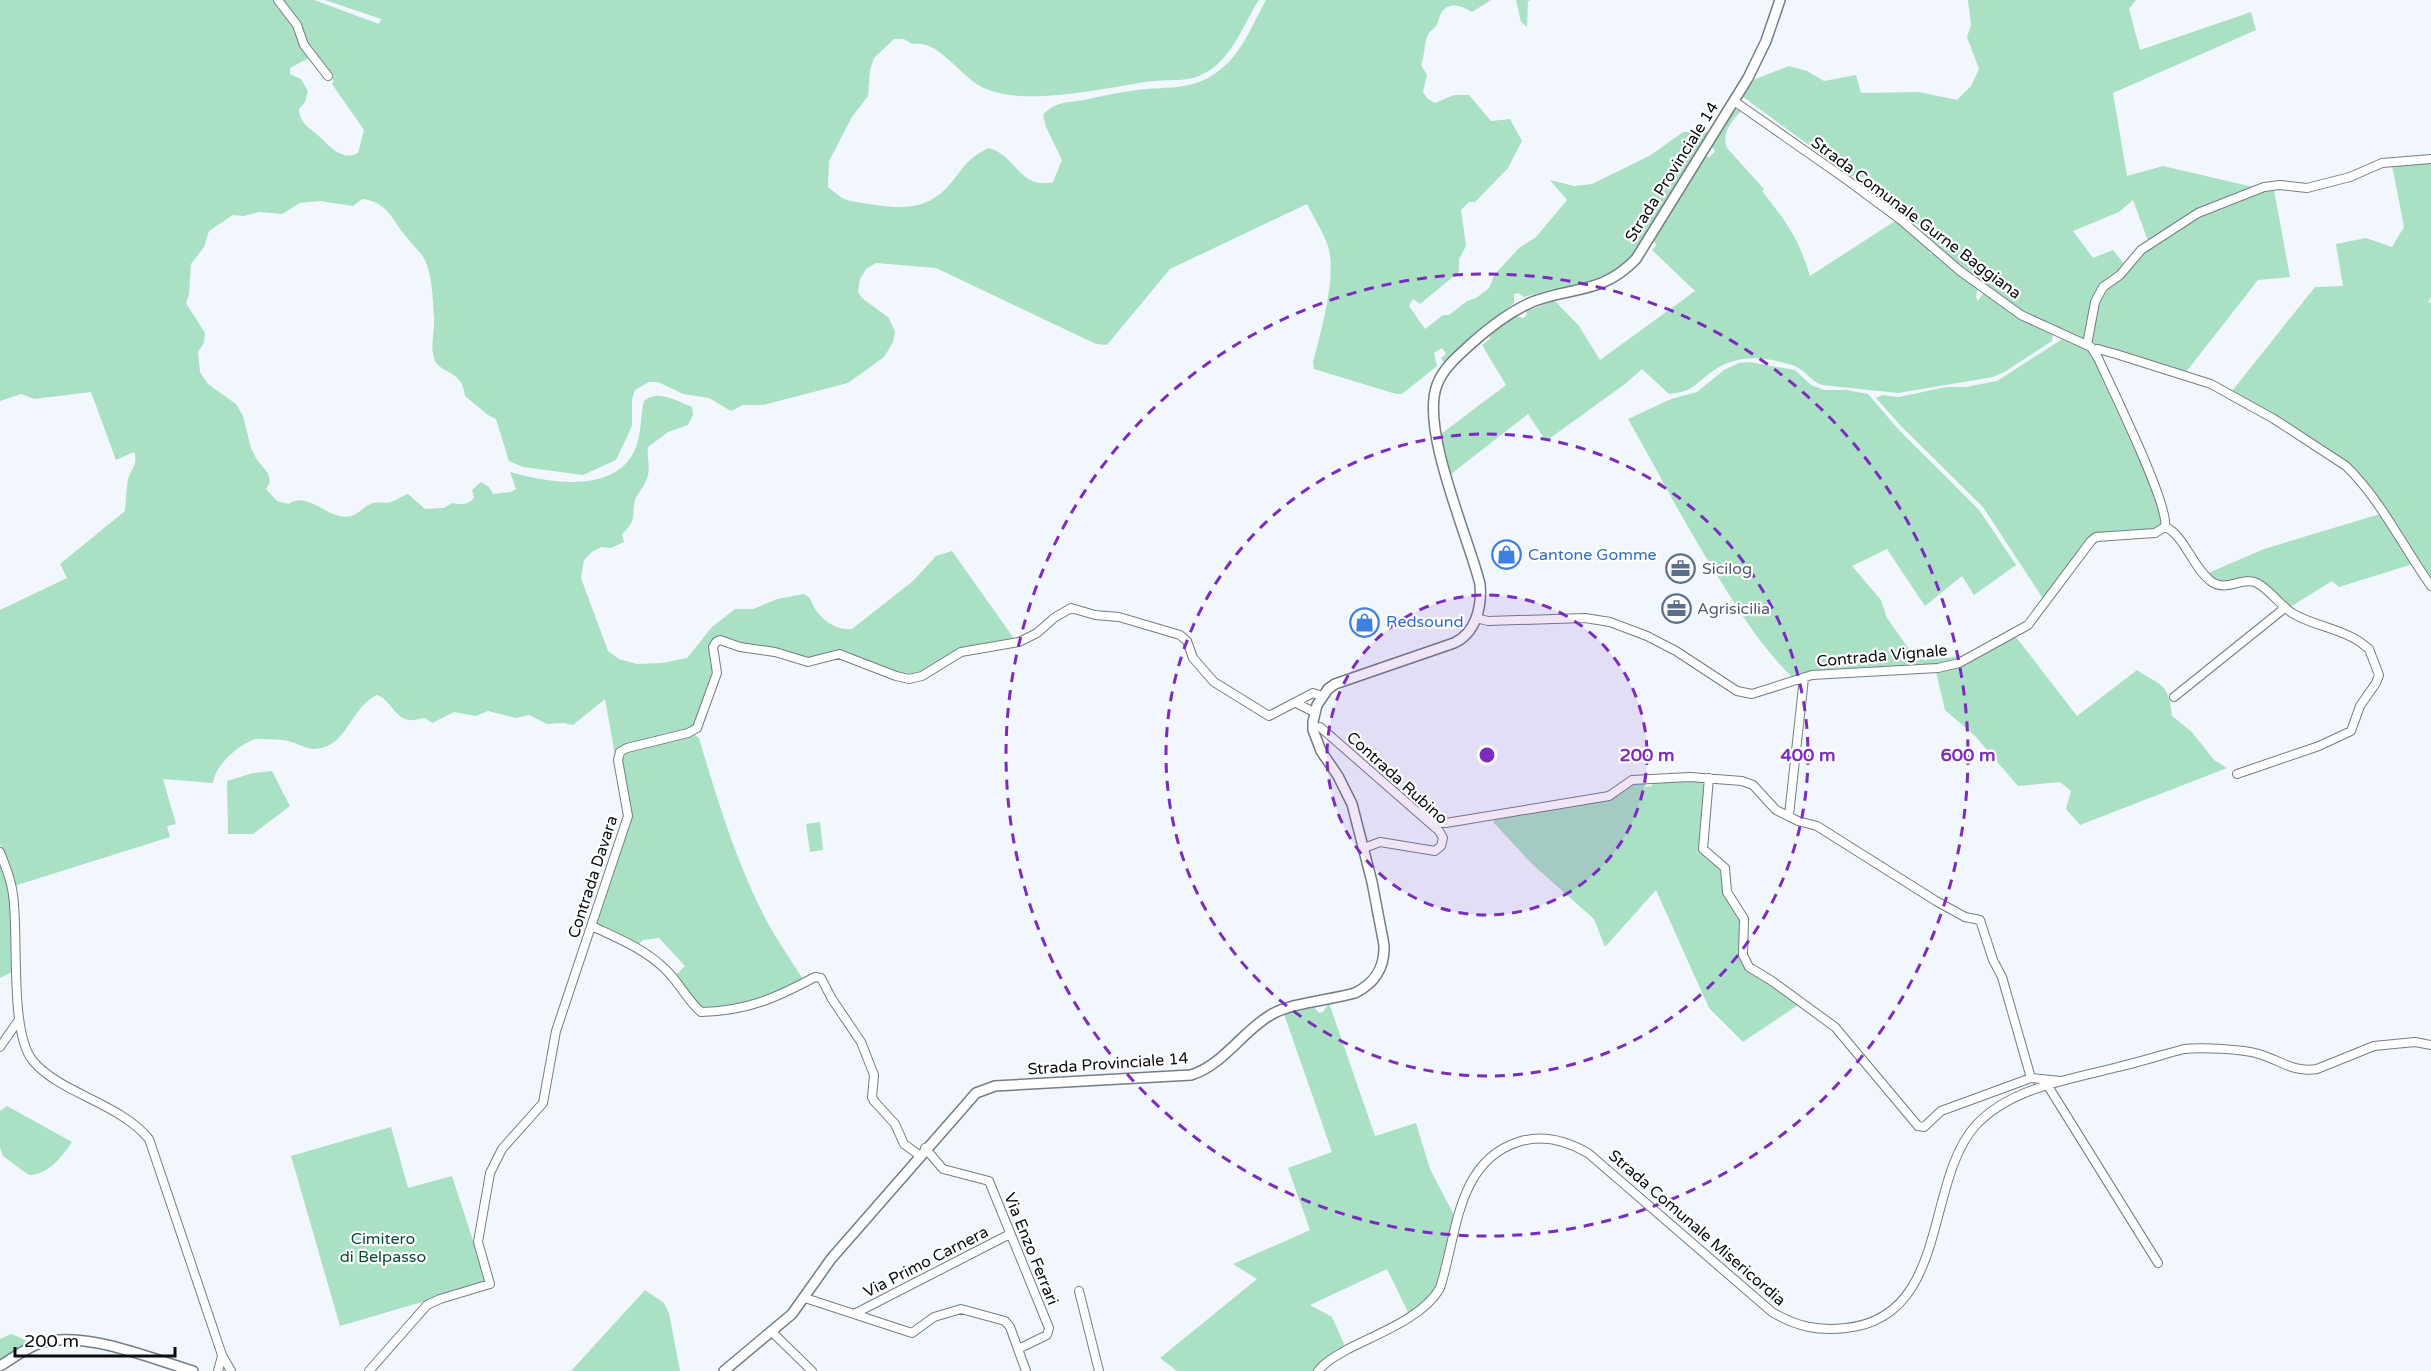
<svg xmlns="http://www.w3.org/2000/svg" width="2431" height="1371" viewBox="0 0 2431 1371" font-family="'Varela Round',sans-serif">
  <rect width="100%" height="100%" fill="#f1f7fd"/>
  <path fill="#aae1c4" d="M0,0h277l16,20 16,35 -2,4 -17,9v6l11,5 7,12 -3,11 -6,7c1,16 12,19 22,29 10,10 22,23 37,15l6,-23 -32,-46 2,-3 -28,-36 -10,-25 -15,-20h33l65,24 2,-5 -56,-19h934c-16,24 -24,53 -49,70 -19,13 -36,9 -57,11 -46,6 -124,26 -167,8 -26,-11 -47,-51 -74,-45l-8,-5h-10l-20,19 -4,12 -2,26 -16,21 -23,44 -1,26 14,11 8,3c38,5 72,17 101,-18 14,-17 16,-24 37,-35 28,6 31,42 65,34l9,-22 -16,-33 -3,-12c12,-14 24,-12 41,-15 18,-4 36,-8 54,-10 32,-4 57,1 83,-21 21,-16 32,-46 45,-69h225l-19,12c-10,-6 -22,-11 -30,0 -3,4 -3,10 -6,14 -3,4 -7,5 -9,11 -3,8 -2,18 -6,28l6,10 -4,17 5,7 7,4 19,-8h15l22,26 19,-2 12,22 -14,27 -33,34h-6l-8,8 5,36 -7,13v13l-39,32 -7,-5 -4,7 16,23 18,-14h6l18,-14 9,-3 13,-10 6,-14 24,-26 17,-11 31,-37 -17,-20 24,6 18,-2 59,-29 32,-23h28l-64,104 -21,27 -15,11 -17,9 -21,5 -21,1 -28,8 -6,-4 -4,1v9l-69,61 -4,-6 5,-4 -4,-6 -8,5 3,13 -35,28h-6l-82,-25 -1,-7c8,-30 24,-86 15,-116 -5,-14 -14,-28 -21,-42l-137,65 -63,76 -11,-1 -160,-76 -60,-5 -10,6 -6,10 -2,13 4,6 27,20 6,14 -2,10 -9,15 -36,26 -85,22h-20l-12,6 -22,-13 -26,-4 -25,-12h-9l-14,8 -3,9v27l-16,34 -33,15 -60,-8 -14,-6 -13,-42 -8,-4 -23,-19c-3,-28 -26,-21 -31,-38 -4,-13 1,-28 0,-41 -1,-17 -2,-51 -13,-63 -7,-8 -14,-16 -21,-25 -10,-15 -17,-28 -38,-30l-9,7 -33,-5 -20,2 -18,11 -23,-2 -15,4 -11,-1 -24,16 -5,16 -13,17 -2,31 -3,8 19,30 -1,10 -6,9 2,20 8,12 28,20 7,12 8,32 6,12 11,13 2,9 -4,7 11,12 11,3c18,-12 34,8 51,12 18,4 20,-8 34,-13 5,-2 12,1 18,-1 6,-2 11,-6 17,-8l17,15 19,-1 8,-5c10,2 15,2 22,-5l-2,-8 9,-8 8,5 4,7 18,-2 5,-3 -6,-17c38,11 108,23 126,-25 6,-15 4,-31 8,-46 14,-12 32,0 48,6l1,8 -5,10 -20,7 -20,15c-1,10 2,20 0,28 -2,10 -10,17 -13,25 -4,17 3,19 -13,34l2,8 -13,6 -10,-1 -9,5 -8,8 -3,18 27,73 11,8 18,5 25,-1 25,-5 25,-31 23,-18h18l24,-10 27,-5 6,4c6,18 23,33 42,31l61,-48 23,-25 16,-5 63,89c-17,2 -39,3 -55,10 -20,9 -36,29 -59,26l-57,-23 -11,-1 -24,9 -34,-11 -21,-1 -29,-10 -9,1 -5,11 4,22 -19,54 -8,5 -68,16 -5,7 -10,-56 -32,26 -9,-2 -17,1 -18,-9 -13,3 -28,-7 -12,5 -22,-4 -22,11 -7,-5c-5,0 -10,3 -15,2 -15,-1 -19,-20 -33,-25 -26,11 -30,53 -62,54 -9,0 -18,-6 -27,-8 -11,-2 -23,-2 -33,-2 -18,7 -39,25 -42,44l-50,-4 13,45 -9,2 3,11 -156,49 -14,-42v-234l67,-32 -7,-14 65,-53c1,-10 1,-21 3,-31 2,-11 11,-15 6,-28l-18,8 -25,-68 -57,7 -13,-5 -21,7z
    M1516,0h15l-3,1 -1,26 -6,-5z
    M1968,0h168l-7,9 11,41 111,-38 5,18 -143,63 14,83 36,-10 90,21 -105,54 -15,-41 -14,12 -46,19 20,27 20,-8 12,15 -4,6 -15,10 -23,58 -69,-31 -76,-60 -22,-25 -4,1 -40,-34 -2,-12 -19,-2 -108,-79 12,-18 34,-13 18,5 17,10 32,-6 5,18 58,-1 38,8 14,-14 8,-17 -12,-32 4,-12z
    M1740,109l1,2c-9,10 -20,22 -14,37l37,41 -2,2c25,32 36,46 48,85l85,-55 34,28 1,5 5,-1 43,35 -2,9 2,4 6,-9 34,25 35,17 -1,7 -46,30 -13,6 -95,16 -76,-8c-12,-4 -17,-16 -30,-20 -26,-8 -52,-11 -76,4 -21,13 -19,22 -47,25l-27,-25 -17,15 -79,57 -18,-27 -77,60 -10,-40 65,-49 -24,-40 8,-6 -1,-4 26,-19 8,2 4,-3 -1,-4 29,-10 24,25 21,34 95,-69 -43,-41 4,-4 -2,-7 51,-82h5l5,-6 -3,-4 22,-37z
    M2431,163v134l-3,5 3,1v278l-74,-107 -56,-40 -69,-43 83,-104 28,-1 -7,-42 30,-6 26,9 12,-20 -12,-62z
    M2274,190l16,87 -32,3 -72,92 -90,-26 -5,-7c3,-14 2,-34 10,-45 31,-45 119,-97 173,-104z
    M2064,338l28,14 69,158 1,16 -4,3 -60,5 -53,64 -3,-1 -59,-90 -82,-81 -25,-28 6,-3 17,2 47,-10h20l31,-6z
    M1749,362l46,8 16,15 13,5h23l21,4 31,36 80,80 37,55 -42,30 -12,-19 -37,30 -38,-57 -35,17 29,34 6,18 27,38 11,4 30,-3 4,-3 3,4 -26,7 -107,4 -36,9c-35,-34 -56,-71 -81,-111 -30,-48 -56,-99 -84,-148l43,-20 26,-7 27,-22 15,-7z
    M2380,514l33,50 -74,23 -7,-6 -42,26 -34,-28 -32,5 -18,-10 58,-25z
    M2016,637l61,79 60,-46c23,16 32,12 35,46l20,16 22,28 13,8 -147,57 -14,-16 5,-18 -11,-9 -42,4 -43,-50 -30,-26 -9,-38 23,-5z
    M694,734l5,4c19,64 39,131 71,189 11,19 23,36 34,54l-53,24 -48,5 -28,-34 10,-10 -26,-28 -16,2 -5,5 -43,-21 34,-107 -9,-57 3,-8z
    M272,771l18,35 -37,28h-25l-1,-53 26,-8z
    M1654,780l51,1 -4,69 22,20 2,24 18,27 -2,35 57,49 -55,37 -34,-34 -53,-118 -51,57 -11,-28 -62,-55 -39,-42 3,-4 109,-18c16,-5 23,-17 41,-18v5l5,-1z
    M820,822l3,28 -13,2 -4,-28z
    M0,858l14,56v57l-14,7z
    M1329,1003l46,133 41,-13 14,46 24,46c-5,22 -8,59 -20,78 -6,9 -16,15 -25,21l-22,-45 -77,36 22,12 13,29 -18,11 -14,14h-136l-17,-13 97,-79 -24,-15 77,-34 -22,-62 44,-16 -48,-138 29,-8 6,7 4,-1z
    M7,1106l65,36c-11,16 -23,32 -43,33l-26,-19 -3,-9v-36z
    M391,1127l17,61 44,-12 35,107 -147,43 -49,-170z
    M645,1290l19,13 5,10 11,58h-109z
    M11,1334l17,7 1,3 -29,16v-21z"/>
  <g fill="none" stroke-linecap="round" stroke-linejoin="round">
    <defs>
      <path id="minor" d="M278,0l19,25 7,20 24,31
        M2087,345l8,-43 8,-15 17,-12 21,-25 57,-37 66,-26 16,-2 27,3 43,-11 32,-14 49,-4
        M2093,350l5,-1 18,5 95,30 63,35 72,47c35,34 57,81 85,120
        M2165,527c19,7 28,42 47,55 15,10 30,-6 45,1 13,7 23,22 35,30 21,13 48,15 68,29l9,7 10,26 -3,8 -16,23 -9,25 -32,15 -82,28
        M1476,618l12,3 97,-3 25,4 37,14 29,15 61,40 15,3 60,-19 126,-7 21,-5 69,-38 63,-84 5,-4 59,-4 10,-6c5,-21 -55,-142 -67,-169l-7,-11 -70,-32 -61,-44 -59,-51 -54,-40 -113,-79
        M2174,697l107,-86 3,-5
        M1296,703l18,9
        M1320,727l119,104 4,7 -2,8 -6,5 -55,-9 -16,6
        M1709,778l-6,71 22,19 2,24 17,27 -1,36 6,12 23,14 63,46 83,99 6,1 17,-16 90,-33 29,3
        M1419,813l7,-2 13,12h7l163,-27 23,-16 58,-3 52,4 11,4 23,25 22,11 19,5 119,75 29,16 15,3 13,40 9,17 29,101
        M1789,815l15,-137
        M0,852c5,14 12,29 13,43 6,40 -4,137 20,166 28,33 85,41 116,78l73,216 9,16
        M592,926c25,12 53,23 73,43 14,13 22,31 36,43 46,-1 75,-14 114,-35l6,1 11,21 29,43 13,33 -2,22 2,4 21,23 9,20 15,11
        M0,1047l18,-26
        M2048,1086l110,177
        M925,1148l18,21 46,12 60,147 -2,7 -29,14
        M1079,1291l20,80
        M805,1298l107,35 22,-16 27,-8 44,12 5,6 16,44
        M854,1314l156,-80
        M772,1332l40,39
        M218,1371l4,-15
        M369,1371l58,-66 13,-6 50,-15 -12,-42 12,-69 12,-24 41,-46 13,-72 72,-215 -10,-56 2,-8 7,-4 61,-15 9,-5 20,-55 -4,-26 3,-5 4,-2 20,7 35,5 33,10 31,-8 57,22 13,3 13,-3 39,-24 58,-10 18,-9 17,-15 17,-10 24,7 24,2 61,18 7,6 6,17 21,24 55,34 44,-23 9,3
        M1318,1371c8,-10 18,-15 30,-22 29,-15 76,-32 92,-61 17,-52 16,-126 78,-146 24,-8 49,-1 70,11l184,159c25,15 46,19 74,16 104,-11 78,-146 130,-203 36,-38 93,-45 142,-58 22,-5 43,-12 66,-18 18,-2 58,0 75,5 21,6 34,19 58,15l57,-23 41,-4 16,3"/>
      <path id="major" d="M0,1366c13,-8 26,-18 40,-23 44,-13 109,15 153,28
        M724,1371l68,-57 39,-55 145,-166 19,-7 196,-11c32,-10 50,-42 78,-59 19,-13 62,-16 86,-23 20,-10 30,-25 29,-48l-12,-63 -20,-78 -14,-28 -17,-25 -8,-21v-8l4,-17 11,-16 7,-5 119,-41c22,-10 28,-36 26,-59 -12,-48 -60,-155 -43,-199 6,-17 22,-30 35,-42 18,-16 37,-31 60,-41 41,-16 69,-7 104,-43l112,-181 18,-37 14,-41"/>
    </defs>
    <use href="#minor" stroke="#747d85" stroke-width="10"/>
    <use href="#major" stroke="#747d85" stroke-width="12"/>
    <use href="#minor" stroke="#fff" stroke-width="8"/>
    <use href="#major" stroke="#fff" stroke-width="9"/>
  </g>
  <circle cx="1487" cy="755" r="160" fill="#7b2cbf" fill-opacity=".12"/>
  <g fill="none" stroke="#7b2cbf" stroke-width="3" stroke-dasharray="10 8">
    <circle cx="1487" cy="755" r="160"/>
    <circle cx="1487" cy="755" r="321"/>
    <circle cx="1487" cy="755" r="481"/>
  </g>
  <defs>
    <symbol id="shop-ring" viewBox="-11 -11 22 22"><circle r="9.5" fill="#fff" stroke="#3f7fe0" stroke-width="1.5"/><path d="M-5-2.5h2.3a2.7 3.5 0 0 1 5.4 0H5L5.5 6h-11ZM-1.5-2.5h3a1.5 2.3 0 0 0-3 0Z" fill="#3f7fe0"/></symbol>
    <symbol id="office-ring" viewBox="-11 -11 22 22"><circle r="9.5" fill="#fff" stroke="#5c6f8a" stroke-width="1.5"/><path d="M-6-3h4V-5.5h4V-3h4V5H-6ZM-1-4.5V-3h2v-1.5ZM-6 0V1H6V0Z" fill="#5c6f8a"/></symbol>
  </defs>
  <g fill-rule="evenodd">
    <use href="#shop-ring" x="1490" y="538" width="33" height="33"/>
    <use href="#office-ring" x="1664" y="552" width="33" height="33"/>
    <use href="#office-ring" x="1660" y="592" width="33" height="33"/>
    <use href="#shop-ring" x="1348" y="606" width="33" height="33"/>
  </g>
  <g text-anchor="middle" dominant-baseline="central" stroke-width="4.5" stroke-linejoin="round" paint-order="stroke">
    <g font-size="16" fill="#0a0d10" stroke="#fff">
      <text transform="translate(1672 172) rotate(-58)">Strada Provinciale 14</text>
      <text transform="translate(1916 218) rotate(37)">Strada Comunale Gurne Baggiana</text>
      <text transform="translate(1882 656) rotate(-5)">Contrada Vignale</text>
      <text transform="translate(1397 778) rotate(42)">Contrada Rubino</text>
      <text transform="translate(593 877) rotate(-72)">Contrada Davara</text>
      <text transform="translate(1108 1064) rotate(-4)">Strada Provinciale 14</text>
      <text transform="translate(1697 1228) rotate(41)">Strada Comunale Misericordia</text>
      <text transform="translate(1031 1249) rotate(68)">Via Enzo Ferrari</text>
      <text transform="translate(926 1262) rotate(-27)">Via Primo Carnera</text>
    </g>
    <g font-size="16" fill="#366cbe" stroke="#fff" text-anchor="start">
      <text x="1528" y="555">Cantone Gomme</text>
      <text x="1386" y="622">Redsound</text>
    </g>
    <g font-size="16" fill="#4e5e75" stroke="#fff" text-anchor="start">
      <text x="1702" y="569">Sicilog</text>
      <text x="1697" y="609">Agrisicilia</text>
    </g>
    <g font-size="16" fill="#074b31" stroke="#fff">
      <text x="383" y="1239">Cimitero<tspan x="383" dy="18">di Belpasso</tspan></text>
    </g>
  </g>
  <circle cx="1487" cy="755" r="9" fill="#7b2cbf" stroke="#fff" stroke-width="3"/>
  <g font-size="18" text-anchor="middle" font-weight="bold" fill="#7b2cbf" stroke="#fff" stroke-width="4.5" stroke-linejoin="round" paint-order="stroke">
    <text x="1647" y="761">200 m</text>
    <text x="1808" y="761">400 m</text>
    <text x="1968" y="761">600 m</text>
  </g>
  <path d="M15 1347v9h160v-9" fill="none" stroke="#0a0d10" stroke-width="3"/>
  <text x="24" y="1347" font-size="18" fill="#0a0d10" stroke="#ffffff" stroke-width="4.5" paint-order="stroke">200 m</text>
</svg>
